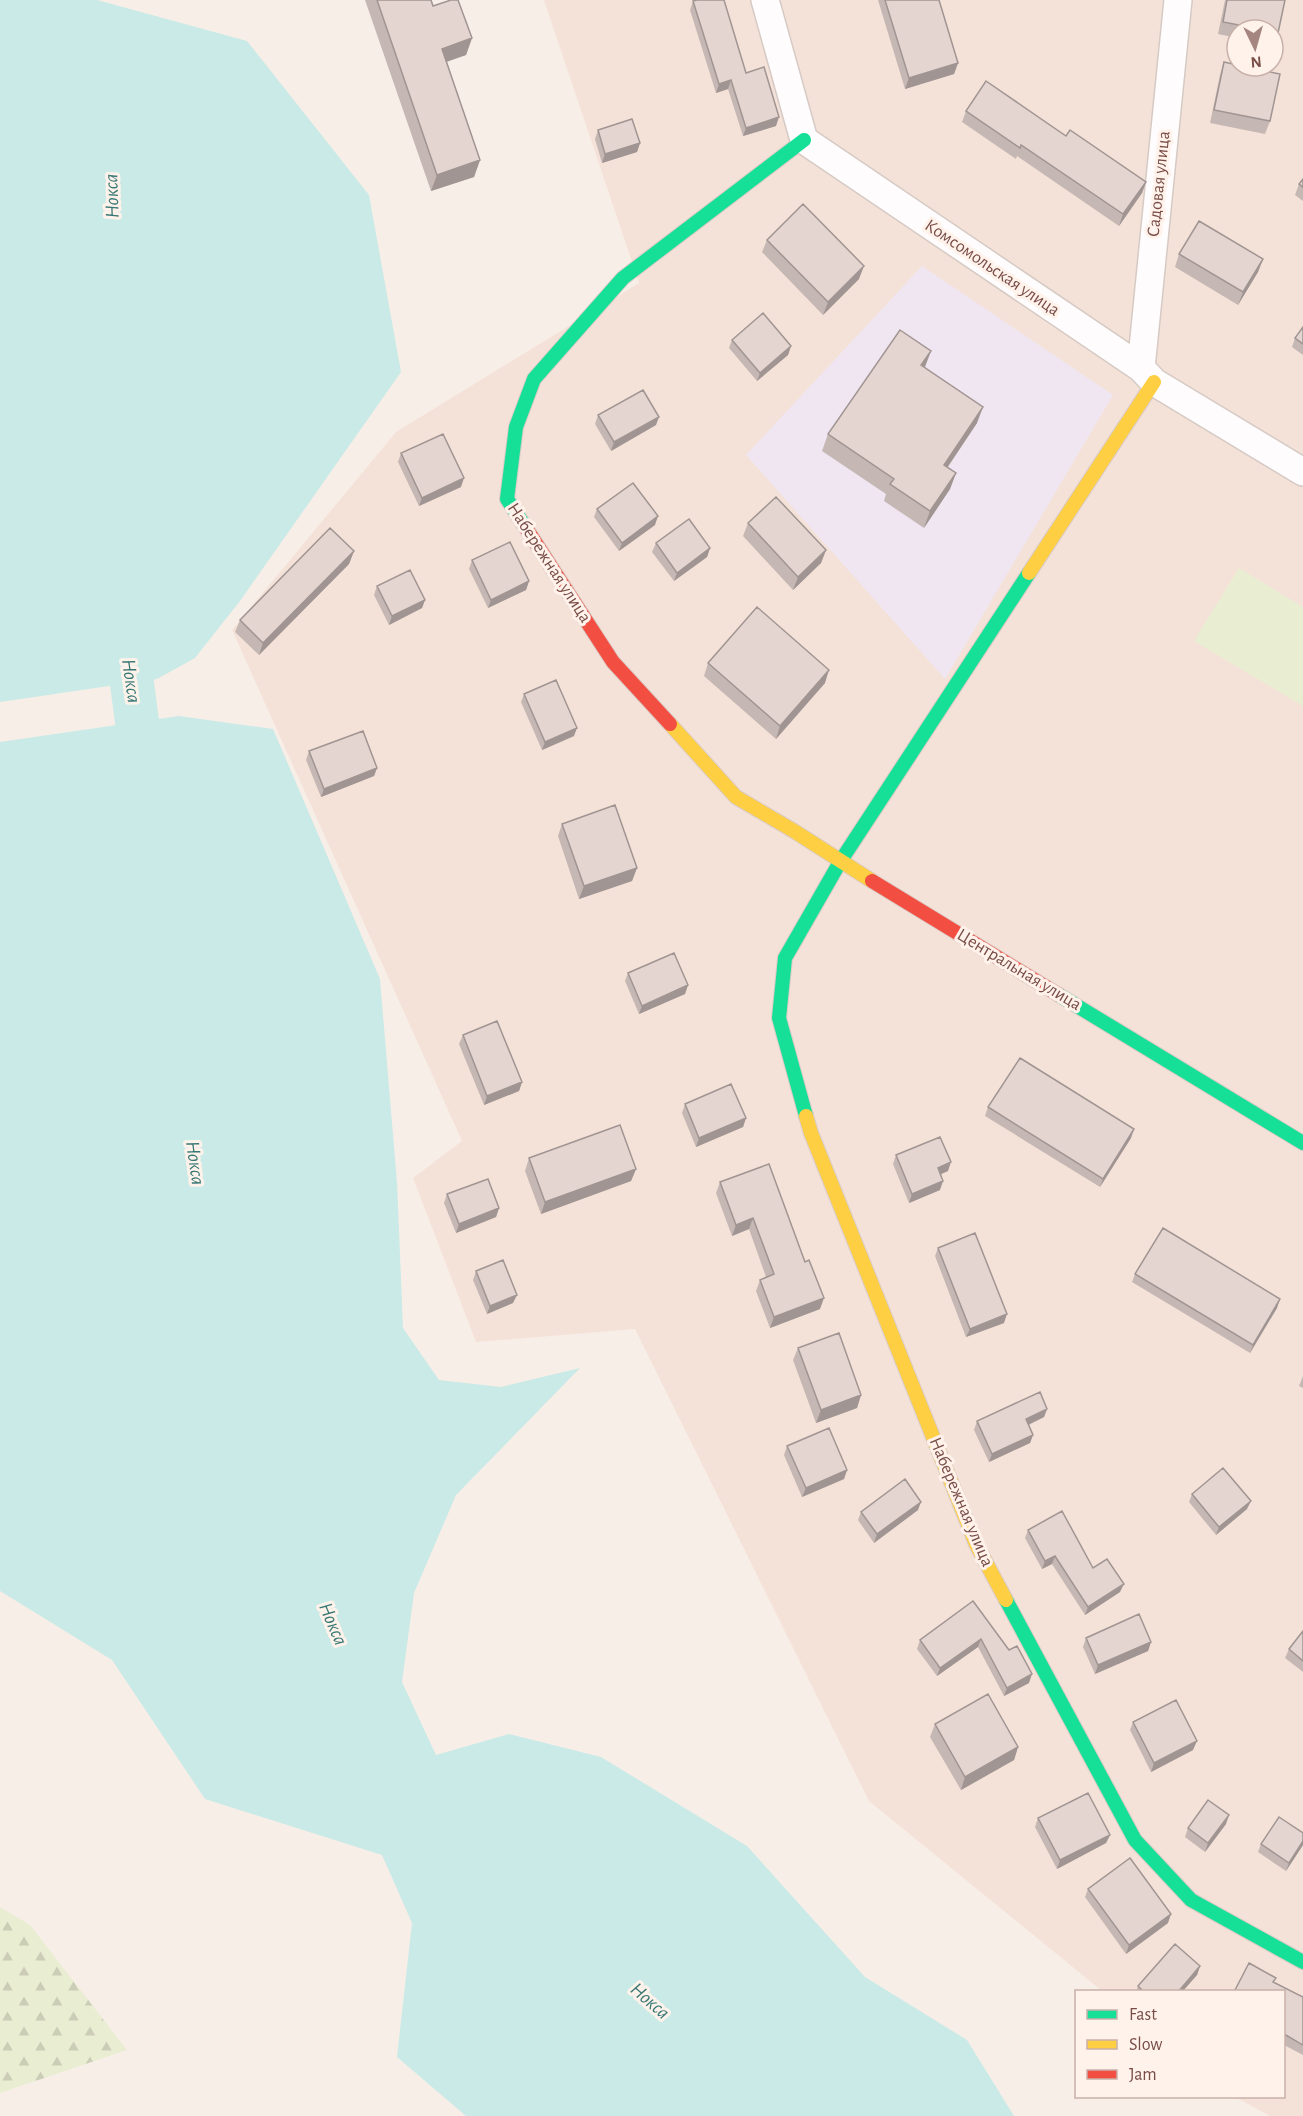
<svg xmlns="http://www.w3.org/2000/svg" width="1303" height="2116" viewBox="0 0 1303 2116" font-family="'Alegreya Sans',sans-serif">
  <defs>
    <pattern id="forest-firs" width="22" height="20" patternUnits="userSpaceOnUse" patternTransform="scale(1.5)"><rect width="22" height="20" fill="#e9edd2"/><path d="M5 1l3.5 6h-7zM16 11l3.5 6h-7z" fill="#cbcdb6"/></pattern>
  </defs>
  <rect width="100%" height="100%" fill="#f8eee8"/>
  <path fill="#f4e2d8" fill-rule="evenodd" d="M544,0h759v2116h-33l-35,-19 49,-1v-104l-182,-1 -233,-190 -234,-472 -159,13 -63,-164 49,-37 -230,-511 164,-198 243,-149zM1237,30h36v36h-36z"/>
  <path fill="#f0e6f2" d="M922,266l191,129 -168,284 -199,-224z"/>
  <path fill="url(#forest-firs)" d="M0,1907l30,18 97,125 -127,43z"/>
  <path fill="#e9edd2" d="M1239,568l64,39v99l-109,-65z"/>
  <path fill="#c9eae6" d="M0,0h97l150,41 122,154 32,177 -161,229 -45,57 -38,21 -157,23z
    M179,716l94,13 107,250 17,203 6,146 36,52 62,7 79,-19 -124,127 -42,98 -12,89 34,73 73,-21 92,23 146,89 118,131 102,63 47,76h-548l-69,-59 15,-134 -30,-68 -177,-56 -93,-139 -112,-69v-849z"/>
  <g fill="none" stroke-linecap="round" stroke-linejoin="round">
    <path stroke="#c9eae6" stroke-width="44" d="M124,623l21,159"/>
    <defs>
      <path id="street" d="M765,0l39,140 337,228 13,14 149,90
        M1141,368l37,-368"/>
      <path id="fast" d="M524,525l-17,-26 9,-72 18,-48 89,-101 181,-138
        M1059,995l244,148
        M806,1116l-27,-98 6,-60 55,-96 189,-289
        M1006,1600l129,240 56,60 112,62"/>
      <path id="slow" d="M1029,573l125,-191
        M670,724l66,73 58,34 78,50
        M806,1116l5,17 165,411 30,56"/>
      <path id="jam" d="M524,525l89,137 57,62
        M872,881l187,114"/>
    </defs>
    <use href="#street" stroke="#d6cac5" stroke-width="30"/>
    <use href="#fast" stroke="#d9cbc6" stroke-width="16"/>
    <use href="#slow" stroke="#d9cbc6" stroke-width="16"/>
    <use href="#jam" stroke="#d9cbc6" stroke-width="16"/>
    <use href="#street" stroke="#fefcfc" stroke-width="27"/>
    <use href="#fast" stroke="#16e098" stroke-width="14"/>
    <use href="#slow" stroke="#ffcf43" stroke-width="14"/>
    <use href="#jam" stroke="#f24e42" stroke-width="14"/>
  </g>
  <path fill="#c5b7b3" d="M365,0h66l2,6 39,32 -6,17 -19,7 33,98 -6,17 -43,14z
    M878,0h61l19,63 -4,11 -49,15z
    M1225,0h60l-7,33 -4,12 -1,-15h-36v8l-19,-4z
    M693,1l53,72 30,53 -33,10 -15,-47 -12,4 -26,-83z
    M1224,62l46,59 -5,13 -55,-11 10,-48z
    M966,111l100,25 80,46 -4,11 -23,33 -102,-70 -1,3 -54,-37z
    M598,130l42,13 -3,9 -35,11 -7,-24z
    M1303,179v22l-8,-6 4,-11z
    M767,240l92,39 -36,36 -61,-63z
    M1179,254l84,5 -5,13 -20,33 -63,-38z
    M1303,327v28l-11,-8 3,-9z
    M732,340l59,6 -3,9 -31,26 -28,-33z
    M925,367l52,56 -29,44 8,6 -6,16 -26,39 -40,-27 2,-7 -64,-43 6,-17z
    M598,415l58,10 -45,26 -16,-27z
    M401,453l60,34 -42,19 -21,-44z
    M597,509l58,16 -36,26 -25,-34z
    M748,523l78,27 -5,13 -28,27 -50,-54z
    M656,543l54,5 -3,9 -33,24 -22,-29z
    M354,551l-5,13 -90,91 -24,-23 5,-12z
    M472,560l57,21 -3,9 -38,18 -19,-39z
    M377,586l48,14 -3,8 -33,17 -15,-30z
    M708,663l117,20 -49,56 -72,-63z
    M524,694l50,42 -32,14 -21,-48z
    M309,751l68,17 -3,8 -53,21 -15,-37z
    M562,824l75,44 -5,13 -53,18 -21,-63z
    M628,973l60,12 -3,9 -46,20 -14,-33z
    M463,1035l59,47 -3,9 -35,14 -25,-61z
    M685,1104l61,14 -3,9 -47,20 -14,-34z
    M988,1107l143,31 -31,49 -115,-71z
    M896,1155l52,16 -8,3v16l-31,13 -16,-39z
    M529,1158l107,11 -5,12 -90,33 -16,-43z
    M769,1164l51,145 -50,19 -14,-37 4,-11 6,-3 -17,-48 -17,7 -16,-43 4,-11z
    M447,1194l52,14 -3,9 -40,16 -12,-30z
    M938,1248l66,75 -38,14 -31,-81z
    M476,1271l37,32 -26,11 -14,-34z
    M1135,1274l142,34 -27,45 -118,-71z
    M798,1348l63,47 -4,13 -41,15 -23,-63z
    M1303,1376v12l-4,-2z
    M1047,1409l-3,8 -15,8 4,10 -3,8 -41,19 -15,-32 3,-9z
    M787,1446l60,24 -3,9 -42,18 -18,-42z
    M1192,1494l55,15 -31,26 -27,-33z
    M918,1510l-44,33 -16,-23 3,-8z
    M1028,1530l65,38 27,24 -35,23 -33,-51 -10,5 -17,-31z
    M973,1601l36,49 20,33 -25,13 -26,-49 -41,29 -20,-27 3,-9z
    M1303,1631v41l-18,-14 4,-9z
    M1086,1638l65,4 -3,9 -53,23 -12,-27z
    M1133,1722l60,28 -42,22 -21,-42z
    M935,1724l83,23 -4,13 -53,30 -31,-53z
    M1038,1818l72,17 -4,8 -49,26 -22,-42z
    M1226,1824l-21,28 -20,-15 3,-9z
    M1303,1833v12l-17,26 -28,-19 3,-8z
    M1088,1889l80,34 -42,31 -41,-57z
    M1200,1966l-3,9 -15,17h-46l2,-6z
    M1274,1982l29,15v58l-19,-10v-53z"/>
  <path fill="#a09592" d="M472,38l-6,17 -30,10 6,-16z
    M958,63l-4,11 -49,15 4,-11z
    M731,80l-3,9 -12,4 3,-9z
    M779,117l-3,9 -33,10 3,-8z
    M640,143l-3,9 -35,11 3,-9z
    M480,160l-6,17 -43,14 6,-16z
    M1146,182l-4,11 -23,33 4,-12z
    M1263,259l-5,13 -20,33 5,-13z
    M864,266l-5,13 -36,36 5,-13z
    M791,346l-3,9 -31,26 3,-8z
    M931,351l-6,16 -4,-2z
    M983,407l-6,16 -39,58 6,-16z
    M659,417l-3,8 -45,26 3,-9z
    M956,473l-6,16 -26,39 6,-17z
    M464,478l-3,9 -42,19 3,-8z
    M658,516l-3,9 -36,26 3,-8z
    M710,548l-3,9 -33,24 3,-8z
    M826,550l-5,13 -28,27 5,-13z
    M354,551l-5,13 -90,91 4,-12z
    M529,581l-3,9 -38,18 3,-8z
    M425,600l-3,8 -33,17 3,-9z
    M829,670l-4,13 -49,56 4,-13z
    M577,728l-3,8 -32,14 3,-8z
    M377,768l-3,8 -53,21 3,-8z
    M637,868l-5,13 -53,18 5,-13z
    M688,985l-3,9 -46,20 3,-8z
    M522,1082l-3,9 -35,14 3,-9z
    M746,1118l-3,9 -47,20 3,-9z
    M1134,1129l-3,9 -31,49 3,-8z
    M951,1162l-3,9 -13,6 3,-9z
    M636,1169l-5,12 -90,33 4,-12z
    M943,1181l-3,9 -31,13 3,-9z
    M499,1208l-3,9 -40,16 3,-9z
    M753,1218l-4,11 -17,7 4,-11z
    M517,1295l-4,8 -26,11 3,-8z
    M824,1298l-4,11 -50,19 4,-11z
    M1280,1299l-3,9 -27,45 3,-8z
    M1007,1314l-3,9 -38,14 4,-8z
    M861,1395l-4,13 -41,15 5,-13z
    M1047,1409l-3,8 -21,10 3,-8z
    M1033,1435l-3,8 -41,19 3,-8z
    M847,1470l-3,9 -42,18 4,-9z
    M1251,1501l-4,8 -31,26 3,-8z
    M921,1502l-3,8 -44,33 3,-9z
    M1055,1556l-3,8 -10,5 3,-8z
    M1124,1584l-4,8 -35,23 3,-8z
    M981,1639l-3,8 -41,29 3,-8z
    M1151,1642l-3,9 -53,23 3,-9z
    M1032,1674l-3,9 -25,13 3,-8z
    M1197,1741l-4,9 -42,22 3,-9z
    M1018,1747l-4,13 -53,30 4,-13z
    M1229,1815l-3,9 -21,28 3,-9z
    M1110,1835l-4,8 -49,26 3,-9z
    M1303,1841v4l-17,26 3,-8z
    M1171,1914l-3,9 -42,31 3,-9z
    M1200,1966l-3,9 -15,17h-4z"/>
  <path fill="#e5d5d0" stroke="#a09592" stroke-width="1.5" d="M377,0h54l2,6 18,-6h7l14,38 -30,11 38,111 -43,15z
    M697,0h27l22,73 18,-6 15,50 -33,11 -15,-48 -12,4 -26,-83z
    M885,0h54l19,63 -49,15z
    M1227,0h58l-7,33 -5,-1v-2h-8l-42,-8z
    M1224,62l13,3v1h5l38,8 -10,47 -56,-11z
    M986,81l80,55 4,-6 76,52 -23,32 -102,-69 -1,3 -54,-37z
    M632,119l8,24 -35,11 -7,-24z
    M1303,179v8l-4,-3z
    M803,204l61,62 -36,36 -61,-62z
    M1199,221l64,38 -20,33 -64,-38z
    M763,313l28,33 -31,27 -28,-33z
    M1303,327v17l-8,-6z
    M900,330l31,21 -10,14 62,42 -39,58 12,8 -26,38 -40,-27 4,-5 -66,-45z
    M643,390l16,27 -45,25 -16,-27z
    M443,434l21,44 -42,20 -21,-45z
    M633,483l25,33 -36,27 -25,-34z
    M776,497l50,53 -28,27 -50,-54z
    M689,519l21,29 -33,25 -21,-30z
    M330,528l24,23 -91,92 -23,-23z
    M510,542l19,39 -38,19 -19,-40z
    M410,570l15,30 -33,16 -15,-30z
    M757,607l72,63 -49,56 -72,-63z
    M556,680l21,48 -32,14 -21,-48z
    M363,731l14,37 -53,21 -15,-38z
    M615,805l22,63 -53,18 -22,-62z
    M674,953l14,32 -46,21 -14,-33z
    M497,1021l25,61 -35,14 -24,-61z
    M1020,1058l114,71 -31,50 -115,-72z
    M731,1084l15,34 -47,20 -14,-34z
    M620,1125l16,44 -91,33 -16,-44z
    M940,1137l11,25 -13,6 5,13 -31,13 -16,-39z
    M769,1164l36,98 4,-2 15,38 -50,19 -14,-37 14,-6 -21,-56 -17,7 -16,-43z
    M488,1179l11,29 -40,16 -12,-30z
    M1163,1228l117,71 -27,46 -118,-71z
    M975,1233l32,81 -37,15 -32,-81z
    M503,1260l14,35 -27,11 -14,-35z
    M839,1333l22,62 -40,15 -23,-62z
    M1040,1392l7,17 -21,10 7,16 -41,19 -15,-33z
    M829,1428l18,42 -41,18 -19,-42z
    M1223,1468l28,33 -32,26 -27,-33z
    M905,1479l16,23 -44,32 -16,-22z
    M1062,1511l31,57 14,-9 17,25 -36,23 -33,-51 -10,5 -17,-31z
    M973,1601l36,49 8,-4 15,28 -25,14 -26,-49 -41,29 -20,-28z
    M1139,1614l12,28 -53,23 -12,-27z
    M1303,1631v30l-14,-12z
    M988,1694l30,53 -53,30 -30,-53z
    M1176,1700l21,41 -43,22 -21,-41z
    M1088,1793l22,42 -50,25 -22,-42z
    M1208,1800l21,15 -21,28 -20,-15z
    M1279,1817l24,16v8l-14,22 -28,-19z
    M1130,1858l41,56 -42,31 -41,-56z
    M1175,1944l25,22 -22,26h-34l-6,-6z
    M1249,1963l27,15 -3,4 30,15v48l-19,-11v-42h-50z"/>
  <g text-anchor="middle" dominant-baseline="central" stroke-width="6" stroke-linejoin="round" paint-order="stroke">
    <g font-size="18" fill="#784d46" stroke="#fff2eb">
      <text transform="translate(1159 184) rotate(-84)">Садовая улица</text>
      <text transform="translate(992 268) rotate(34)">Комсомольская улица</text>
      <text transform="translate(549 563) rotate(57)">Набережная улица</text>
      <text transform="translate(1019 970) rotate(31)">Центральная улица</text>
      <text transform="translate(961 1502) rotate(67)">Набережная улица</text>
    </g>
    <g font-size="20" font-style="italic" fill="#367874" stroke="#fff2eb">
      <text transform="translate(112 196) rotate(-92)">Нокса</text>
      <text transform="translate(131 681) rotate(82)">Нокса</text>
      <text transform="translate(195 1163) rotate(82)">Нокса</text>
      <text transform="translate(333 1624) rotate(67)">Нокса</text>
      <text transform="translate(650 2001) rotate(41)">Нокса</text>
    </g>
  </g>
  <rect x="1075" y="1990" width="210" height="108" fill="#fff2eb" stroke="#c9b0a9" stroke-width="1.5"/>
  <rect x="1087" y="2010" width="30" height="9" fill="#16e098" stroke="#c9b0a9" stroke-width="1.5"/>
  <text x="1129" y="2020" font-size="18" fill="#784d46">Fast</text>
  <rect x="1087" y="2040" width="30" height="9" fill="#ffcf43" stroke="#c9b0a9" stroke-width="1.5"/>
  <text x="1129" y="2050" font-size="18" fill="#784d46">Slow</text>
  <rect x="1087" y="2070" width="30" height="9" fill="#f24e42" stroke="#c9b0a9" stroke-width="1.5"/>
  <text x="1129" y="2080" font-size="18" fill="#784d46">Jam</text>
  <g transform="translate(1255 48) rotate(175)"><circle r="28" fill="#fff2eb" stroke="#c9b0a9" stroke-width="1.5"/>
  <path d="M0-4.5L10 22L0 15L-10 22Z" fill="#a5857f"/>
  <text y="-9" font-size="16" font-weight="bold" text-anchor="middle" fill="#784d46">N</text>
  </g>
</svg>
